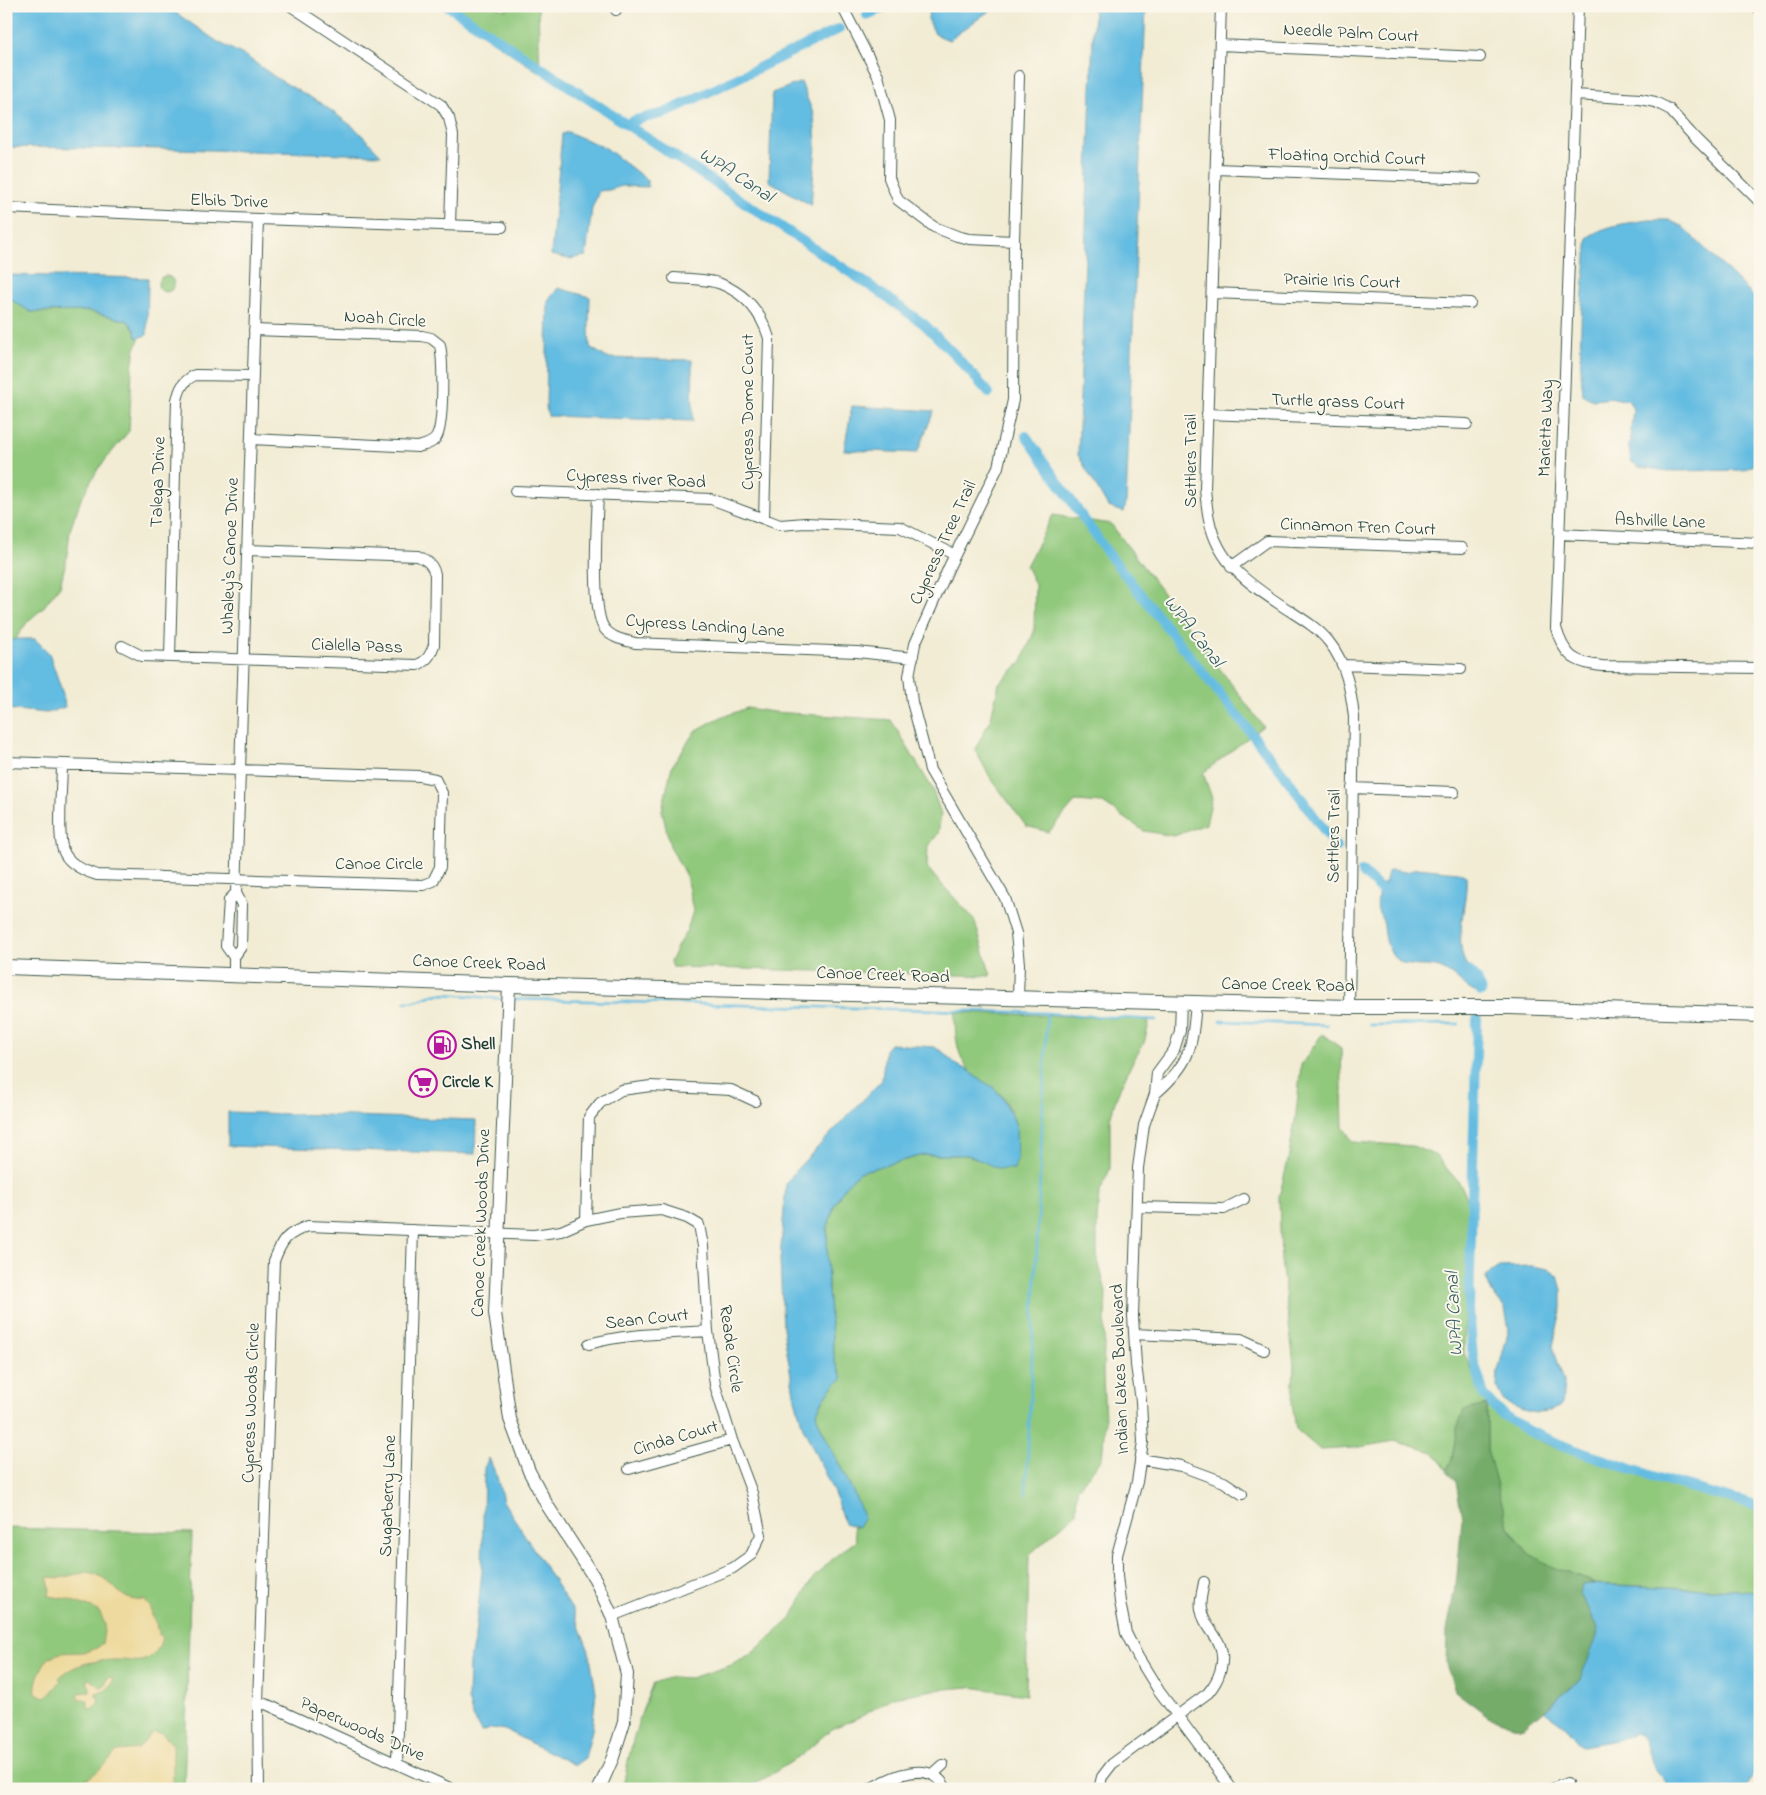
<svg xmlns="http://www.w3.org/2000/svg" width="1766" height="1795" viewBox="0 0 1766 1795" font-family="'Indie Flower',sans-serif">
  <rect width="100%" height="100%" fill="#fbf7ec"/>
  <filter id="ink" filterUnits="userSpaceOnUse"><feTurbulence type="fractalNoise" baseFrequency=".02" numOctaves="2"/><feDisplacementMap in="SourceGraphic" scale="10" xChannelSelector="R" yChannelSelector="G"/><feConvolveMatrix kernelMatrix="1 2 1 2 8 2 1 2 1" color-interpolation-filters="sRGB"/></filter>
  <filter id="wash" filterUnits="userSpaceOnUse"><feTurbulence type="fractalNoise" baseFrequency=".0096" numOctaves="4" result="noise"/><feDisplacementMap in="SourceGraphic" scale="20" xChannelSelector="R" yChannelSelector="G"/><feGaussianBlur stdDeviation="1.12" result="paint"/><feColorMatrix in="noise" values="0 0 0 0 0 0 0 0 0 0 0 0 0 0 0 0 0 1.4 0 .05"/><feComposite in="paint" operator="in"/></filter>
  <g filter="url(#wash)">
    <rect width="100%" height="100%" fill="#f2ecd4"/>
    <path fill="#90c87b" stroke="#588258" d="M441,6h50l16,4 2,-4h29l2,67z
      M158 284a8 8 0 1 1 16 0a8 8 0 1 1-16 0Z
      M6,297l25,15 57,-1 40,10 7,9 1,8 4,-1 -5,12 -3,20 -3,62 -31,38 -17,30 -11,31 -3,27 -7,29 -18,23 -14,12 -13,19 -9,1z
      M1053,515l58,9 152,202 -60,47 9,25 -6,26 -32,12 -30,-5 -41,-28 -27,-2 -27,31 -23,-6 -36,-49 -15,-27 16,-32 8,-35 22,-20 13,-31 1,-48 -9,-18z
      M747,708l26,4 118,8 41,68 9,26 -3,20 -10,12 -1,21 8,10 39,42 17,57 -319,-9 -2,-5 8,-17 9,-15 6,-19 -7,-35 -16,-30 -8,-36 10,-44 23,-35 22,-12z
      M955,1012l193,7 1,5 -5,19 -12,20 -15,32 -7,24v50l-11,25 -2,27v35l9,36 -3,82 2,47 -3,38 -25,30 -1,24 -47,42 -3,140 -56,-8 -37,3 -39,7 -32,19 -31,13 -29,26 -43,27 -15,7h-121c5,-36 16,-73 30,-106l18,-6 20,1 38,-12 20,-10 42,-37 22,-41 24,-23 19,-14 -3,-15 5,1 5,-9c-12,-36 -33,-68 -47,-103 7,-15 13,-27 27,-37l-8,-16 -3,-25 -4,-47 -1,-60 7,-24 10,-18 15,-16 65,-17h44l14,5 34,-35c-4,-9 -7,-20 -13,-28 -8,-10 -19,-13 -28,-21 -19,-16 -20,-41 -20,-64z
      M1322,1034l19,14 2,79 10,15 60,4 23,10 25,29 9,20 -6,148 23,52 56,38 161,51 56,15v82l-166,-7 -9,-6 -33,-11 -24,-14 -20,-27 -21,-77v-44l-30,23 -5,31 -5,11 -14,-18 -39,-11 -40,7 -34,2 -24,-21 -4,-26 2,-39 -13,-104 -2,-63 9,-36 8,-47 5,-49z
      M6,1528l186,5 -8,256h-178z"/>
    <path fill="#74ac6b" stroke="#4a7450" d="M1487,1405v44l21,77 20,27 24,14 33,11 9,6h-11l-3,10 18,33 -1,10 -17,42 -56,48h-5l-31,-11 -33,-25 -9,-27 1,-33 10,-55 5,-58 -6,-36 -9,-12 5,-11 5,-31 7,-18z"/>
    <path fill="#eeda9e" stroke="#868c69" d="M87,1572c30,5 28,31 57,28l7,8 1,8 6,9 -2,2 3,4v4l3,2c-2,10 -7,20 -18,23 -8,3 -16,0 -23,0 -22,0 -46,2 -62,18l2,3 -11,13 -6,3 -8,-4c-1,-8 1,-15 5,-23 12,-30 42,-8 61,-26l3,-20 -5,-11 -5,-4 -28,-10 -18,-3 1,-8 -3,-11 13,1z
      M108,1677l4,1 1,2c-3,9 -8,12 -17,13v2l3,5c-1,5 -6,10 -11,9v-9h-9l-1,-5 2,-2 10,-2v-3l-3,-7 2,-2 13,9 3,-2z
      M155,1732l7,1 11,12v44h-124c35,-3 46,-13 68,-38l21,-2 12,-14z"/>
    <path fill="#64bce1" stroke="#427c8a" d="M6,6h160l52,36 29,15 31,22 44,25 34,25 25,26 -206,-6 -169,-2z
      M936,6h60l-47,34 -14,-6 -7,-15 1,-9z
      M1094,6h52l-20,497 -2,9 -16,-5 -30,-52z
      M801,82l13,34 2,29 -5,60 -42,-24 3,-88z
      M568,132l38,16 41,32 1,7 -26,-1 -13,4 -10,1 -7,17 -6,48 -17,3 -18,-4 11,-121z
      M1649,220h20l14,7 77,76 -1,151 -5,11 -11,5 -74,1 -30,-4 -8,-6 -2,-13 4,-39 -4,-8 -15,-3 -21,2 -10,-5c-6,-50 0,-107 5,-158 18,-12 39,-14 61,-17z
      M6,275l142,3 -1,57 -11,3 -1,-8 -7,-9 -40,-10 -57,1 -25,-15z
      M558,288l32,9 -1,29 1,21 17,11 85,2 1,61 -145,-5 -2,-9 2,-106z
      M852,406l82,5 -17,42 -73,-3z
      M18,639h17l14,14 14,41 2,13 -18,6 -41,-4v-68z
      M1417,868l41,4 8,4c3,29 -20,81 11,99v18c-14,-5 -21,-18 -35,-24 -13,-6 -29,0 -41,-7 -14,-9 -16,-23 -17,-37 -1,-5 -4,-9 -6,-14 -2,-7 1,-19 1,-27h6l3,-12 3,-2 16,2z
      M890,1044l44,3 9,5 14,13 13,6 6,6 18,11 9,10 13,27 1,34 -3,10h-15l-31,-14h-44l-65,17 -15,16 -10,18 -7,24 1,60 4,47 3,25 8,16c-14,10 -21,22 -27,37 14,36 35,67 48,103l-6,9 -14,-4 -10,-30 -31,-66 -8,-28 -12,-71 -3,-68 6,-76 10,-14 86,-90 3,-30z
      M228,1112l248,8 -1,34 -247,-8z
      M1532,1266l16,3 10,7 4,14v16l-9,40 11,36 -2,23c-23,14 -35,7 -58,-3l-7,-14 1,-17 11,-42 -4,-20 -13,-16 -7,-17 14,-9z
      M489,1458l8,19 6,24 70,110 16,40 7,41 -4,38 -7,28 -10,7 -70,-35 -13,-2 -11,4 -9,-17 -4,-16 1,-36 6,-26 7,-66 2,-103z
      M1583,1584l177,7v171l-14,26 -75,1 -17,-21 -10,-29 -9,-5 -19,6 -34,6 -15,-18 -23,-17 36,-32 17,-42 1,-10 -18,-33z"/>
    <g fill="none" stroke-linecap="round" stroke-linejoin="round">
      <path stroke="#64bce1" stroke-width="2.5" d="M512,999l535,14
        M405,1002c13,1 22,-7 35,-8 21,0 43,4 64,5
        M1220,1021l107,4
        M1370,1025l89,-1
        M1026,1494l21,-481 109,7"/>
      <path stroke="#64bce1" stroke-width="10" d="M448,6l424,281 52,37 31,31 34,38
        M867,15l19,-9
        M626,124l13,-5 26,-6 174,-84
        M1026,436l81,116 179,225 50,70
        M1362,872l27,25
        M1469,971l8,8 4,13
        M1477,1019l-8,291 4,48 11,37 15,17 29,19 47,19 86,29 99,28"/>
    </g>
  </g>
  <g filter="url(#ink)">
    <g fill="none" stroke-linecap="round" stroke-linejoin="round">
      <defs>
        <path id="minor" d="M291,6l150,99 8,13 4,17 -3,89
          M614,6l2,4
          M842,6l36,70 12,44 -1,58 9,22 36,27 23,9 12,3 45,2
          M1221,6l-16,483c1,10 2,21 4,30 9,46 42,66 78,90 14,9 31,19 42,33 17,21 22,49 25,75l-5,290
          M1578,6l-22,622c8,27 17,35 46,38l158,2
          M1754,6l6,3
          M1220,45l260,12
          M1575,95l65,4 15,3 14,7 26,29 65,64
          M1216,169l260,10
          M6,208l252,11 244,8
          M674,278c13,1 35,1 47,6 25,10 40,28 48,54l-5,181
          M1212,293l258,10
          M1207,414l260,10
          M251,439l167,8c7,-2 16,-4 19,-11 7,-14 6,-76 3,-91l-9,-7 -9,-2 -168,-6
          M515,491l196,8 69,26 25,-2 95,4 55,28
          M598,494c-1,26 -7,116 6,134 7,10 20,12 31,15l222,9 56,6
          M1559,534l201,9
          M1231,567l36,-26 195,7
          M122,646l20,10 275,9c10,-4 13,-9 17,-20l1,-71c-3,-10 -7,-13 -17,-18l-171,-6
          M170,656l7,-256c3,-12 6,-19 18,-25l58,1
          M1342,665l119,4
          M6,762c138,4 276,9 414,14l15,3 7,14 -2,74 -7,14 -10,4 -326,-10c-13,-4 -29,-11 -34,-25 -6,-16 -1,-66 -1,-86
          M1352,788l102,4
          M234,957l-8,-11 3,-46 7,-7
          M234,974v-17l7,-10 1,-42 -6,-12 22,-674
          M1018,998l1,-34 -3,-31 -11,-35 -75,-128 -18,-68 -3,-26 6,-32 34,-77 49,-100 15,-67 1,-159 5,-165
          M1181,1002l-1,29 -6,19 -17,23 -2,21 -11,31 -6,43 -5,148 3,49 5,36 2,41 -6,40 -20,73v21l3,26 6,31 12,24 21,34 73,98
          M1155,1094c36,-31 37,-46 41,-91
          M1137,1207l87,2 20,-10
          M586,1220l3,-103 11,-14 21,-13 30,-4 80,4 24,11
          M1134,1334l107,5 23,11
          M589,1344c38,-11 80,-10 119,-13
          M1140,1459l41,7 43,16 18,12
          M629,1469l103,-29
          M258,1702l10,3 184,84
          M397,1763l16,-533
          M933,1774l10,-9
          M259,1789l-1,-87 16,-441c8,-21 12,-27 34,-35l226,9 27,-4 25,-11 34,-7 42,-3 25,8 12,7 4,21 5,85 7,54 17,55 20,53 9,42 -10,20 -18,13 -121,48
          M870,1789c22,-13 61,-31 76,0
          M1099,1789l3,-12 10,-13 96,-71c11,-13 19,-32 11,-50 -6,-12 -16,-20 -18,-34 -2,-9 2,-19 3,-27
          M1552,1789l15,-6"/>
        <path id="tertiary" d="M509,985l-14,328 15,106 19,52 18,34 48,74 17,37 15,58 -3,48 -11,35 -14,32"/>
        <path id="secondary" d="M6,967l503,18 840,22h160l251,8"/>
      </defs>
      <use href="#minor" stroke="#3f574c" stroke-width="12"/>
      <use href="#tertiary" stroke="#3f574c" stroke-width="14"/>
      <use href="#secondary" stroke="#3f574c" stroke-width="16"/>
      <use href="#minor" stroke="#fff" stroke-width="10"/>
      <use href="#tertiary" stroke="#fff" stroke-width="12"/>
      <use href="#secondary" stroke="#fff" stroke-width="14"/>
    </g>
  </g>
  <defs>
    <symbol id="fuel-ring" viewBox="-11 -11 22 22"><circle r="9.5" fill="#fbf7ec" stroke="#b5179e" stroke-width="1.5"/><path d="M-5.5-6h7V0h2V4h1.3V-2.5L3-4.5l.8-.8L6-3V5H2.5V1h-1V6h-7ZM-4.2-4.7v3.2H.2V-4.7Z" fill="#b5179e"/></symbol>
    <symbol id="supermarket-ring" viewBox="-11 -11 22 22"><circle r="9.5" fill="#fbf7ec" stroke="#b5179e" stroke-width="1.5"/><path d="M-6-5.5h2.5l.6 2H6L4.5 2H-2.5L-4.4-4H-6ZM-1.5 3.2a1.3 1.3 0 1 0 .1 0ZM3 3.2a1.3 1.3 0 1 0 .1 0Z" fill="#b5179e"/></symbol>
  </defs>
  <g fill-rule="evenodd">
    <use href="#fuel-ring" x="426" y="1029" width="32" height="32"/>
    <use href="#supermarket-ring" x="407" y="1067" width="32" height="32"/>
  </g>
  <g text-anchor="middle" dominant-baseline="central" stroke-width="4" stroke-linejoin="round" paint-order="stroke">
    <g font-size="18" fill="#1f3d34" stroke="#fbf7ec">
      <text transform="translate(1351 34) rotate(3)">Needle Palm Court</text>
      <text transform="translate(1347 158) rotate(2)">Floating Orchid Court</text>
      <text transform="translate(229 202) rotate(2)">Elbib Drive</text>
      <text transform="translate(1342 282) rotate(2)">Prairie Iris Court</text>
      <text transform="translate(385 320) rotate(4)">Noah Circle</text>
      <text transform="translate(1338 403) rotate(2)">Turtle grass Court</text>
      <text transform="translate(749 412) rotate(-90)">Cypress Dome Court</text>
      <text transform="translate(1547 428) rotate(-88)">Marietta Way</text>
      <text transform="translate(1192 461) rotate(-90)">Settlers Trail</text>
      <text transform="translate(636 480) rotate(3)">Cypress river Road</text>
      <text transform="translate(159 482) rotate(-88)">Talega Drive</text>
      <text transform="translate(1660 522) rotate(2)">Ashville Lane</text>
      <text transform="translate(1358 528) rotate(2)">Cinnamon Fren Court</text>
      <text transform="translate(944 543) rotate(-65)">Cypress Tree Trail</text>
      <text transform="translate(231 556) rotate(-88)">Whaley's Canoe Drive</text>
      <text transform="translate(705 627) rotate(4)">Cypress Landing Lane</text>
      <text transform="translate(357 647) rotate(2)">Cialella Pass</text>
      <text transform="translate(1335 836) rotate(-89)">Settlers Trail</text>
      <text x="379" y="865">Canoe Circle</text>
      <text transform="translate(479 964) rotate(2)">Canoe Creek Road</text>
      <text transform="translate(883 976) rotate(2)">Canoe Creek Road</text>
      <text transform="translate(1288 986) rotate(1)">Canoe Creek Road</text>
      <text transform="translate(482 1223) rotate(-88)">Canoe Creek Woods Drive</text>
      <text transform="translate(647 1320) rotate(-6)">Sean Court</text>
      <text transform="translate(730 1349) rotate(82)">Reade Circle</text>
      <text transform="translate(1121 1369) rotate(-92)">Indian Lakes Boulevard</text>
      <text transform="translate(252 1403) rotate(-88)">Cypress Woods Circle</text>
      <text transform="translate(676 1439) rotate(-16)">Cinda Court</text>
      <text transform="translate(389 1496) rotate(-88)">Sugarberry Lane</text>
      <text transform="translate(362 1730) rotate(24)">Paperwoods Drive</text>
    </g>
    <g font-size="18" font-weight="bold" fill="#1f3d34" stroke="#fbf7ec" text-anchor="start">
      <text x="461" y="1045">Shell</text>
      <text x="442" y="1083">Circle K</text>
    </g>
    <g font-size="19" font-style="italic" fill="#305d5f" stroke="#fbf7ec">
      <text transform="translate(736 176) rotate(33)">WPA Canal</text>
      <text transform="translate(1193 632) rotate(52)">WPA Canal</text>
      <text transform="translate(1455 1314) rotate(-93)">WPA Canal</text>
    </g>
  </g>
  <rect width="1766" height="1795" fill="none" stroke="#fbf7ec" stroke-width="25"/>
</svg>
